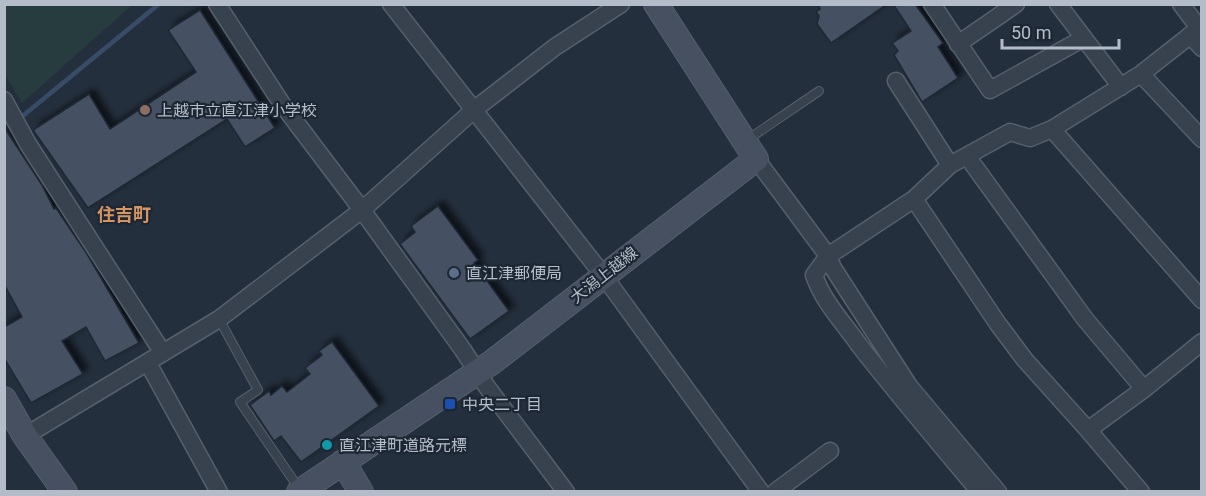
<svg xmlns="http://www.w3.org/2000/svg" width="1206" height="496" viewBox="0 0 1206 496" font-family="Roboto,'Noto Sans JP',sans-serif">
  <defs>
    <filter id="shadow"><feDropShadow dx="5.5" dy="-5.5" stdDeviation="3" flood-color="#0009"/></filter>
  </defs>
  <rect width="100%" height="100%" fill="#242f3e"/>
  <path fill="#263c3f" d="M5,4h127v1l-110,98 -17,-28z"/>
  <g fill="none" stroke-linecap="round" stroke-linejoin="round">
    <path stroke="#394c67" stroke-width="4.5" d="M19,119l140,-115"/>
  </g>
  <path fill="#455162" stroke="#1f2835" stroke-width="1.5" filter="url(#shadow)" d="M818,4h69l-56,39 -14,-19 2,-8 -3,-4 4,-3z
    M893,4h22l28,39 -5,4 20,31 -36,24 -28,-47 4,-4 -6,-8 19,-12z
    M200,10l75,118 -30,19 -18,-28 -139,89 -55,-78 56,-36 21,35 86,-57 -28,-42z
    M4,127l38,58 12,24 2,-1 31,46 52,89 -34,18 -19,-34 -24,14 21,33 -52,29 -27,-45v-31l18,-10 -18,-33z
    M438,206l40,54 -4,3 35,48 -39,28 -70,-95 15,-12 -4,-6z
    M332,342l47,64 -78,56 -20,-26 -7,5 -24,-36 19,-14 2,4 11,-9 5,6 23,-18 -5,-6 17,-13 -3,-4z"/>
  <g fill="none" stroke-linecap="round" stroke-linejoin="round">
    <defs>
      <path id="lane" d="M747,140l72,-49
        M219,319l39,71 -18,12 60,88"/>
      <path id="street" d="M217,4l65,100 80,106 101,140 24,37 79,105
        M391,4l212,271 158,217
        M932,4l58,86 94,-52
        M1058,4l63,83
        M1181,4l18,24
        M1190,35l12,13
        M958,44l58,-40
        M1141,74l61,65
        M896,81l54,84
        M4,100l24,44 135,209
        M1052,129l150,171
        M967,156l118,163 59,70
        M756,159l72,97 5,12 76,118 89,106
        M914,199l84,125 27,36 63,70
        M148,363l71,129
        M25,436l194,-117 143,-109 113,-101 80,-62 66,-43
        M775,492l55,-41
        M980,492c-41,-49 -82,-97 -121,-147 -16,-23 -36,-43 -45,-70l14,-19 86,-57 36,-34 60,-33 20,6 22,-9 89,-55 61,-48
        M1141,492l-53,-62 56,-41 58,-47"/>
      <path id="secondary" d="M4,399l21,37 40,56
        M343,462l18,30
        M299,492l192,-129 265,-204 -100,-155"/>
    </defs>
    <use href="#lane" stroke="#565f6c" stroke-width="10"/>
    <use href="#street" stroke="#565f6c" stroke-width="19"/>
    <use href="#secondary" stroke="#565f6c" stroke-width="26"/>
    <use href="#lane" stroke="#38414e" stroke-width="8"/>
    <use href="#street" stroke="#38414e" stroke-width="16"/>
    <use href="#secondary" stroke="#465061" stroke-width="24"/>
  </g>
  <circle fill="#8d6e63" stroke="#1d2633" stroke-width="2" cx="145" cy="110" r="6"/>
  <circle fill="#5c6f8a" stroke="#1d2633" stroke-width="2" cx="454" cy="273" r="6"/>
  <rect fill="#1a4fb4" stroke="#1d2633" stroke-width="2" x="444" y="398" width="12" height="12" rx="3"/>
  <circle fill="#0f9aa8" stroke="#1d2633" stroke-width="2" cx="327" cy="445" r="6"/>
  <g text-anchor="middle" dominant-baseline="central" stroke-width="4.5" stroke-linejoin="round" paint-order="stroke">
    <g font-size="16" fill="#b4bcc9" stroke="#1d2633" text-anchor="start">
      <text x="157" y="110">上越市立直江津小学校</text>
      <text x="466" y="273">直江津郵便局</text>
      <text x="462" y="404">中央二丁目</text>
      <text x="339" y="445">直江津町道路元標</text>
    </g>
    <g font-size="16" fill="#b4bcc9" stroke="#1d2633">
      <text transform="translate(604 275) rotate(-38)">大潟上越線</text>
    </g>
    <g font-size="18" font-weight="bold" fill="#d59563" stroke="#1d2633">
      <text x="124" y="214">住吉町</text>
    </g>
  </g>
  <rect width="1206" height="496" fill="none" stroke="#b4bcc9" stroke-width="12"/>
  <path d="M1002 39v9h117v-9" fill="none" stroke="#b4bcc9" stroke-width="3"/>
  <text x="1011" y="39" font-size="18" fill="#b4bcc9" stroke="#1d2633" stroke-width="4.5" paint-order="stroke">50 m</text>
</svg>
